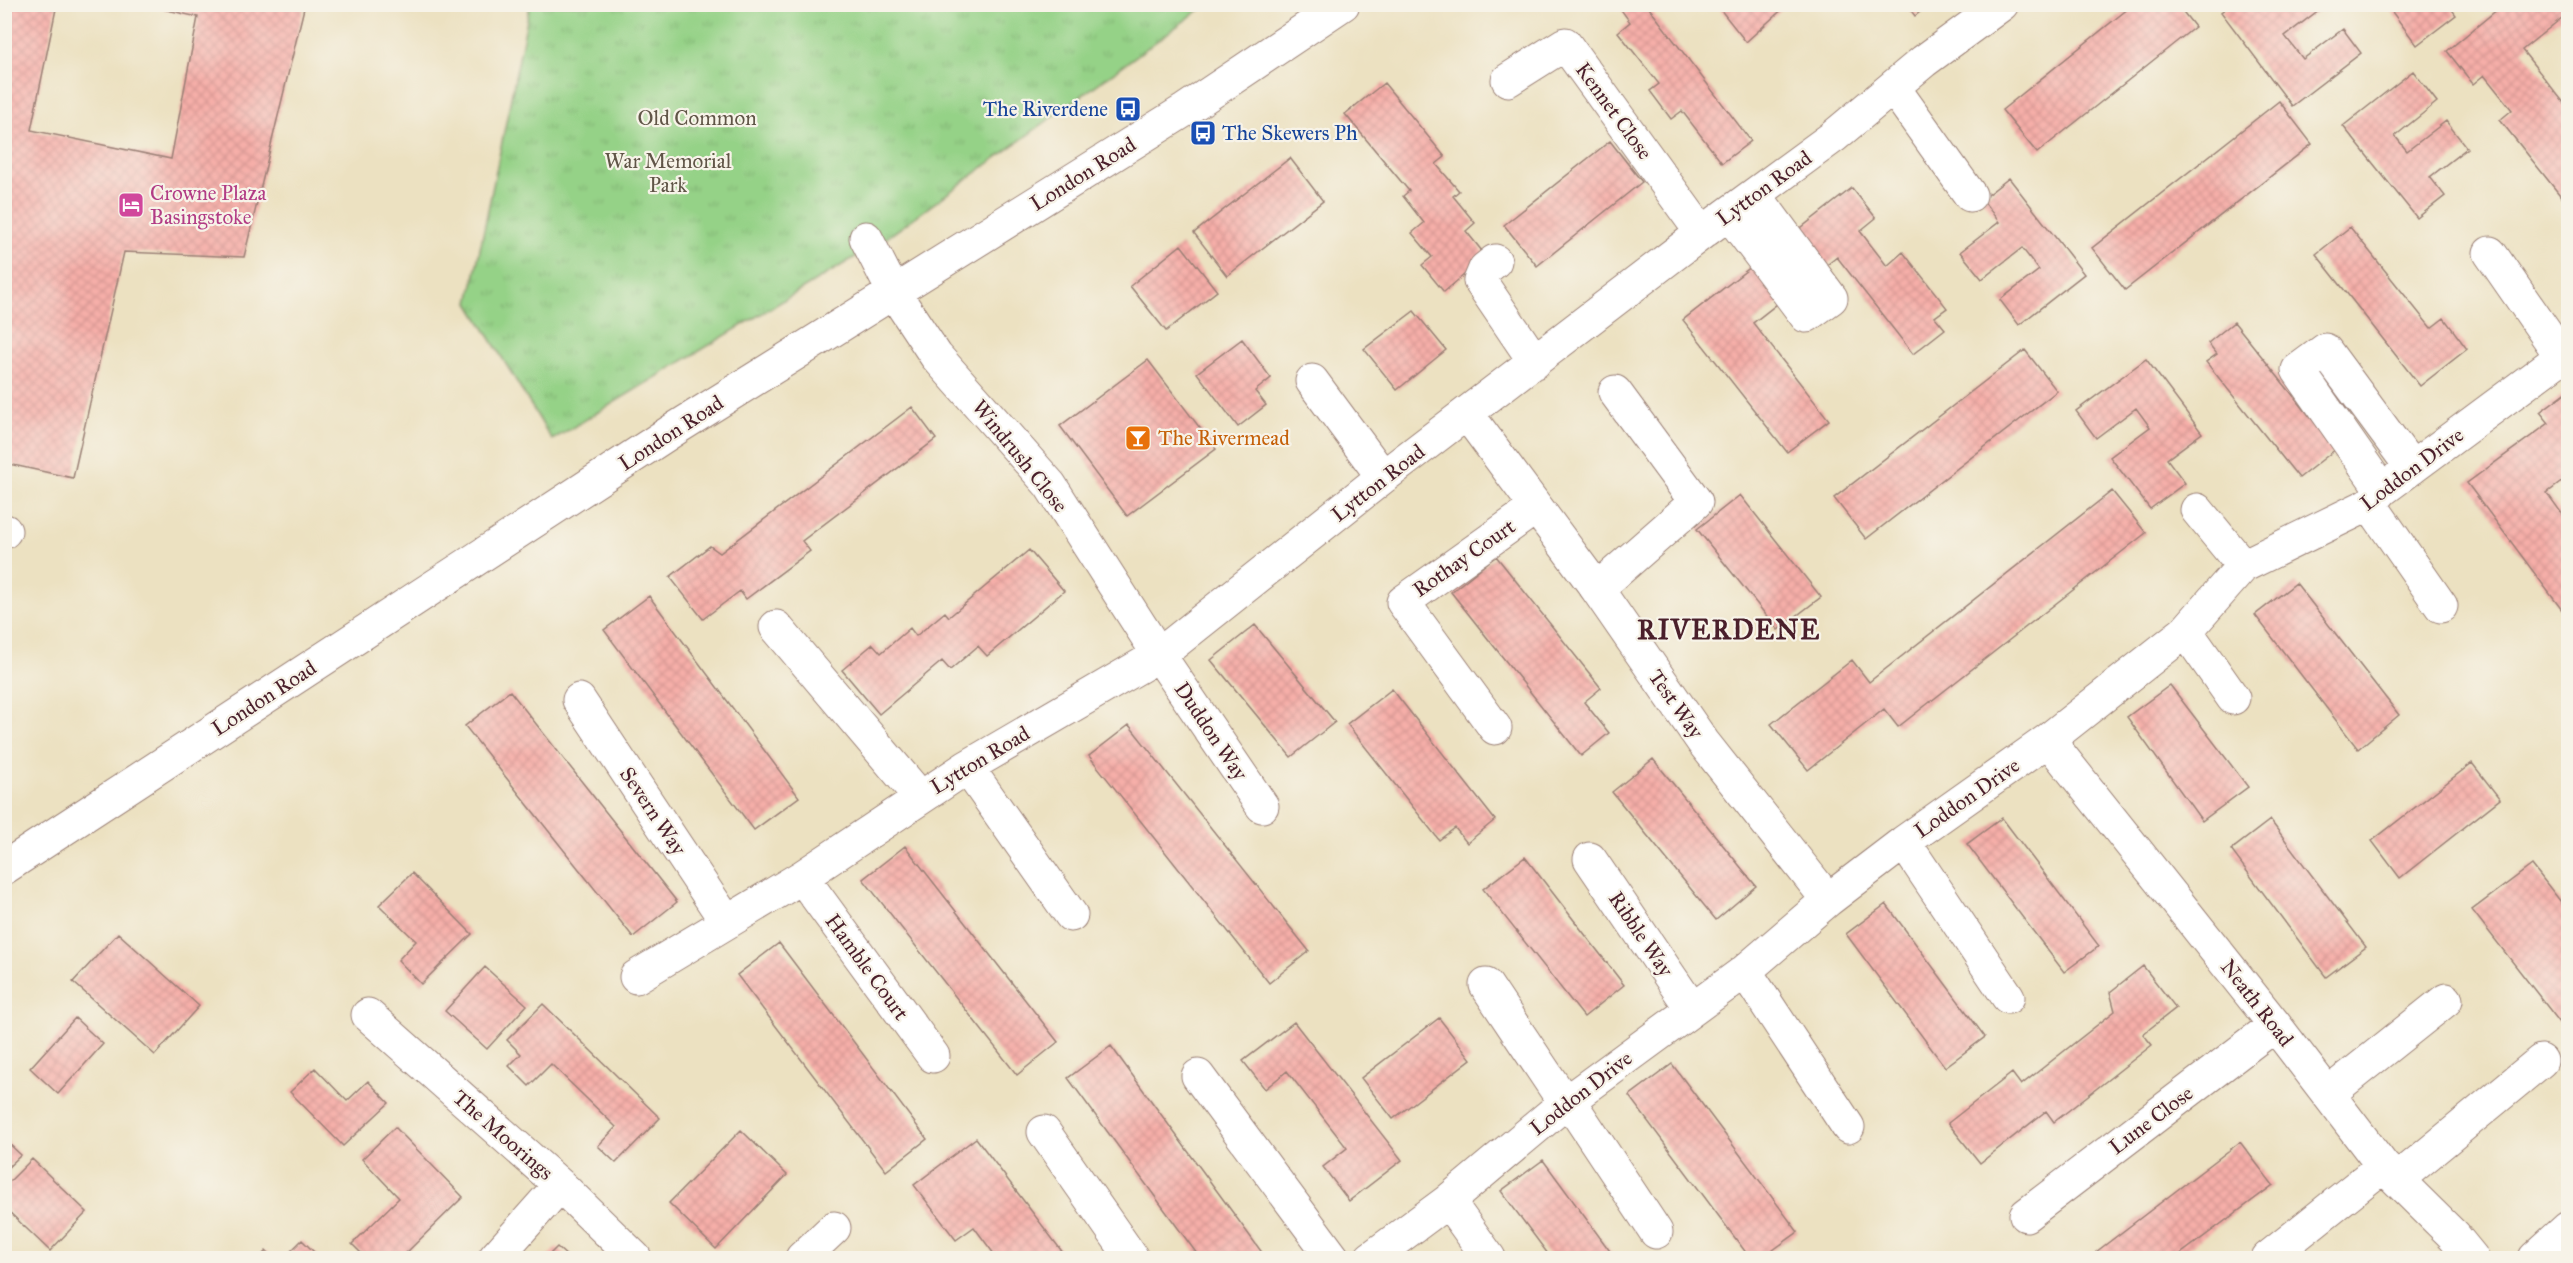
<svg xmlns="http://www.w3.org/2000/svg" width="2573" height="1263" viewBox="0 0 2573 1263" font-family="'IM FELL Great Primer',serif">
  <defs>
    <pattern id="park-tufts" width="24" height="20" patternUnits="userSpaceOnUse" patternTransform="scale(1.5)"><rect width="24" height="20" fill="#95d287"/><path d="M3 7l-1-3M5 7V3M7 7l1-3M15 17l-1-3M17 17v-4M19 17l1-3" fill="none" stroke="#82b475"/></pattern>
    <pattern id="building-cross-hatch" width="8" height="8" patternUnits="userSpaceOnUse" patternTransform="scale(1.5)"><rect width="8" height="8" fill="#f6afa9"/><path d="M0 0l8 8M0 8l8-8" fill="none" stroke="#d49692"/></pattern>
  </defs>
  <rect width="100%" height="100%" fill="#f7f3e8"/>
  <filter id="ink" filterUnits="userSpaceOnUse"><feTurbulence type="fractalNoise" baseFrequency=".0167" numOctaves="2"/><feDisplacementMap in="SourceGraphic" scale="12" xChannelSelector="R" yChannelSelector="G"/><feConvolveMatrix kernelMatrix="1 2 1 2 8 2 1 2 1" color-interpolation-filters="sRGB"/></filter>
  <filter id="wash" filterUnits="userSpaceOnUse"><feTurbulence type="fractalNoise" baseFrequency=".008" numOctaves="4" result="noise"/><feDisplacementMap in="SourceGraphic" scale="24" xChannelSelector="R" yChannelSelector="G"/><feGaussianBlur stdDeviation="1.35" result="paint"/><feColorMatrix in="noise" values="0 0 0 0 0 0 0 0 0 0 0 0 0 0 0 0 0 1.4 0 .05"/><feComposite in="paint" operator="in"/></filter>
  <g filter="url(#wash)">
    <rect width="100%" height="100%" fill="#ece1c1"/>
    <path fill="url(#park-tufts)" stroke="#707859" stroke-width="1.5" d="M530,5h676l-321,234 -333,201 -83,-137z"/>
    <g id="blocks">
      <path fill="url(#building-cross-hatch)" d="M4,4h53l-26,126 140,29 27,-142 -57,-13h164l-61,253 -120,-5 -51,226 -69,-15z
        M1617,4h29l105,137 -29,22 -40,-52 -11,8 -21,-28 9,-7 -41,-52 12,-10z
        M1716,4h72l-42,38z
        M1906,4h24l-15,12z
        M2134,4h43l18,23 -158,126 -35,-43z
        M2231,4h29l4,5 6,-5h53l1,2 -39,30 18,23 40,-30 18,24 -69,53 -71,-94z
        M2386,4h62l8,11 -39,30z
        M2504,4h64v9l-46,37 46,58v97l-68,-85 12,-10 -28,-35 -11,9 -26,-33z
        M2413,71l24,31 -42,34 12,15 39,-30 21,27 -37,29 15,19 -28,22 -74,-92z
        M1384,83l61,74 -9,7 23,27 -6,5 22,27 -9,8 20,25 -42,36 -22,-27 10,-8 -20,-24 12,-10 -21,-27 6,-5 -64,-77z
        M2279,101l33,43 -187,146 -33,-42z
        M1610,141l32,41 -105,84 -33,-41z
        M1290,158l33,43 -96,75 -33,-43z
        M2009,178l75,96 -65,51 -19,-25 39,-30 -17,-22 -40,31 -22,-27 39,-30 -17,-23z
        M1852,188l24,30 -16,13 27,35 16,-14 44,56 -12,9 10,12 -32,25 -76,-97 -84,66 76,97 -42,32 -104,-132z
        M2350,227l81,101 13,-10 23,31 -47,37 -104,-132z
        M1181,245l36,46 -51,40 -36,-45z
        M1414,311l32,39 -49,40 -33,-41z
        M2234,322l102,127 -37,29 -93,-116 11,-8 -9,-11z
        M1242,339l29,39 -16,13 11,14 -28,22 -41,-54z
        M2025,350l32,41 -191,148 -32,-41z
        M2146,359l56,74 -35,26 18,24 -35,26 -40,-52 40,-30 -14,-19 -40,30 -20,-27z
        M1148,360l68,89 -89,67 -67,-90z
        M2568,391v86l-21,16 21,29v96l-101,-135 82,-60 -9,-11z
        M912,407l24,32 -134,102 8,10 -64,48 -6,-8 -37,28 -33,-42 40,-31 10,7z
        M2112,491l34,42 -248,194 -14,-18 -76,61 -37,-46 81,-64 17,22z
        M1740,495l81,102 -43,33 -81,-101z
        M1029,550l35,41 -77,65 -9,-10 -28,24 -8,-9 -63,53 -37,-44 31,-26 8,9 29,-25 6,8 29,-24 4,5z
        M1496,556l105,132 -17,14 25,31 -28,23 -130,-164z
        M2296,583l103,132 -41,34 -103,-134z
        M649,596l150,201 -45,33 -150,-200z
        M1255,625l80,97 -44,35 -80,-97z
        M2170,685l78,102 -46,34 -75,-104z
        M1392,689l103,131 -28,23 -12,-15 -16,12 -92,-116z
        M510,691l167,211 -44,35 -168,-211z
        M1129,725l180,226 -40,32 -180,-227z
        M1653,759l103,127 -40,34 -104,-128z
        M2472,763l28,36 -100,79 -28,-37z
        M2002,818l97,128 -35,26 -97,-128z
        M2270,820l96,127 -40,30 -95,-127z
        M905,846l153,196 -41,33 -154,-196z
        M1525,857l99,128 -40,32 -101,-128z
        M2532,865l36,46v122l-96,-123z
        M412,873l60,61 -51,50 -23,-24 18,-19 -37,-36z
        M1886,904l99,133 -40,30 -99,-133z
        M118,933l81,73 -44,49 -82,-73z
        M779,943l148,196 -41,32 -149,-196z
        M2143,966l33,42 -33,26 9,11 -98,77 -8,-11 -66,52 -32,-40 64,-50 9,12 94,-74 -5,-19z
        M485,967l42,38 -40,44 -42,-38z
        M543,1004l117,114 -44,45 -18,-17 18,-19 -65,-63 -22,22 -20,-20 12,-12 -14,-14z
        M75,1018l28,26 -45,50 -28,-26z
        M1439,1018l32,41 -78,60 -32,-41z
        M1294,1022l108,138 -53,41 -26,-34 24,-19 -60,-77 -22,18 -22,-28z
        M1111,1046l155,212h-66l-132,-180z
        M1672,1064l126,168 -36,26h-12l-121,-162z
        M315,1068l32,33 21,-20 21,22 -46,43 -53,-54z
        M395,1127l68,70 -62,61h-35l-14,-14 47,-46 -37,-39z
        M741,1130l46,45 -71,74 -47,-46z
        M976,1138l91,120h-70l-23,-31 -18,13 -42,-55z
        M4,1139l17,16 -17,16z
        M2240,1142l33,43 -98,73h-73l-6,-6z
        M32,1159l55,53 -37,39 -46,-44v-20z
        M1543,1160l72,98h-64l-50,-67z
        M302,1240l18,18h-36z
        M557,1247l12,11h-23z
        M266,1251l7,7h-14z"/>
    </g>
  </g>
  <g filter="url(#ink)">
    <use href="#blocks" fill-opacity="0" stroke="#9b8076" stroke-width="1.5"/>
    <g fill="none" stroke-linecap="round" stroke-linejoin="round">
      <defs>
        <path id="minor" d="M1508,80l57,-36 137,189
          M1893,87l77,108
          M1730,215l76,101 25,-18 -76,-103
          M866,238l27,53 43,65 114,129 109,170 103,151
          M2490,253l72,104
          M1495,261l-10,8 -5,12 55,81
          M1312,381l71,96
          M1468,415l129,174 106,153 125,158
          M2382,490l-84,-120 27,-20 87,118
          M2370,504l71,102
          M2197,510l46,56
          M4,532l1,-1
          M1597,589l99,-87 -81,-110
          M776,627l144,170
          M2186,631l47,67
          M579,700l147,221
          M1495,728l-92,-126 132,-94
          M2048,740l227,285 108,141 71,70 18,22
          M967,767l104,148
          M1904,842l104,155
          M1590,859l102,150
          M4,868l674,-441 507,-317 158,-106
          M802,877l131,179
          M1745,971l103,156
          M636,977l166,-100 165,-110 192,-112 224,-178 319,-244 131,-96 91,-76 78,-57
          M1486,985l79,118
          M368,1015l192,170 75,73
          M1198,1076l135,182
          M2328,1094l118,-94
          M1569,1101l87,131
          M1044,1132l88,126
          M2398,1179l143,-118
          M1448,1201l41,57
          M2026,1215l249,-190
          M495,1258l65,-73
          M802,1258l32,-30
          M1371,1258l77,-57 117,-98 180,-132 83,-71 76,-58 144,-102 138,-109 57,-65 127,-62 12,-14 186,-138
          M2268,1258l115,-92
          M2535,1258l33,-30"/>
      </defs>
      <use href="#minor" stroke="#9b8076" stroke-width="35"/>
      <use href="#minor" stroke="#fff" stroke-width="33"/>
    </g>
  </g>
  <defs>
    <symbol id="bus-square" viewBox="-11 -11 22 22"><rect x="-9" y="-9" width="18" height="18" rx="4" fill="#1a4fb4" stroke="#f7f3e8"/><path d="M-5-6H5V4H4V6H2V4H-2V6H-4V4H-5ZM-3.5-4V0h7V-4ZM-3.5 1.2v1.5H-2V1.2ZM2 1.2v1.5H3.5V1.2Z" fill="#fff"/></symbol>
    <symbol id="hotel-square" viewBox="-11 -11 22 22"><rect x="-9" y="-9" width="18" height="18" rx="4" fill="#d1479c" stroke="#f7f3e8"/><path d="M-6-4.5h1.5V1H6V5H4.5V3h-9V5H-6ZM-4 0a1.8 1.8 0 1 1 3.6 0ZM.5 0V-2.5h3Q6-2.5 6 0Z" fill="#fff"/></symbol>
    <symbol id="bar-square" viewBox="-11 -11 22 22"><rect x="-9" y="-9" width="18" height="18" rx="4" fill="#e8710a" stroke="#f7f3e8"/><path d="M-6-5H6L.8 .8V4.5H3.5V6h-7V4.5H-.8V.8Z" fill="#fff"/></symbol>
  </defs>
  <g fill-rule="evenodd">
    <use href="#bus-square" x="1113" y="94" width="30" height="30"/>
    <use href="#bus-square" x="1188" y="118" width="30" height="30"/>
    <use href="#hotel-square" x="116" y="190" width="30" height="30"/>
    <use href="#bar-square" x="1123" y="423" width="30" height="30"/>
  </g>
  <g text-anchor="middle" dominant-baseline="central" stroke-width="4.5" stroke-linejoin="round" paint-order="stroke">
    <g font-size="21" fill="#164399" stroke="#f7f3e8" text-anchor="end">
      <text x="1108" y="109">The Riverdene</text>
      <text x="1222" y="133" text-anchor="start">The Skewers Ph</text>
    </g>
    <g font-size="21" fill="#4a1f2b" stroke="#f7f3e8">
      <text transform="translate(1614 111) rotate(54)">Kennet Close</text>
      <text transform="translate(1083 174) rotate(-32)">London Road</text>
      <text transform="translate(1764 188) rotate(-36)">Lytton Road</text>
      <text transform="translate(671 433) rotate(-33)">London Road</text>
      <text transform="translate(1020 456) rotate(51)">Windrush Close</text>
      <text transform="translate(2412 469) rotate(-37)">Loddon Drive</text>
      <text transform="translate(1378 483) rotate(-38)">Lytton Road</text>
      <text transform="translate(1464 558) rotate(-35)">Rothay Court</text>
      <text transform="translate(264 698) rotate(-33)">London Road</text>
      <text transform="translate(1676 704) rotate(55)">Test Way</text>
      <text transform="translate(1211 731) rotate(56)">Duddon Way</text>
      <text transform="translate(980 760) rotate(-31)">Lytton Road</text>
      <text transform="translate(1967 798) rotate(-35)">Loddon Drive</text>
      <text transform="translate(653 811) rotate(56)">Severn Way</text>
      <text transform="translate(1641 934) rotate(56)">Ribble Way</text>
      <text transform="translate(867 967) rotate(54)">Hamble Court</text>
      <text transform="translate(2257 1003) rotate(52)">Neath Road</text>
      <text transform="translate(1581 1093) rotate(-38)">Loddon Drive</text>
      <text transform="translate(2151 1120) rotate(-37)">Lune Close</text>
      <text transform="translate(503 1135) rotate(41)">The Moorings</text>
    </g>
    <g font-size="21" fill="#605547" stroke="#f7f3e8">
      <text x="697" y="118">Old Common</text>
      <text x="668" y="161">War Memorial<tspan x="668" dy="24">Park</tspan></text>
    </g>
    <g font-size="21" fill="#b23c85" stroke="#f7f3e8" text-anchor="start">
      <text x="150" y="193">Crowne Plaza<tspan x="150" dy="24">Basingstoke</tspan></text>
    </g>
    <g font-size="21" fill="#c56008" stroke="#f7f3e8" text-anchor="start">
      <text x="1158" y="438">The Rivermead</text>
    </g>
    <g font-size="27" font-weight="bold" letter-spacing="1.5" fill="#4a1f2b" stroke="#f7f3e8">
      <text x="1729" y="629">RIVERDENE</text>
    </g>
  </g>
  <rect width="2573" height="1263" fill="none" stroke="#f7f3e8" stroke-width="24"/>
</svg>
